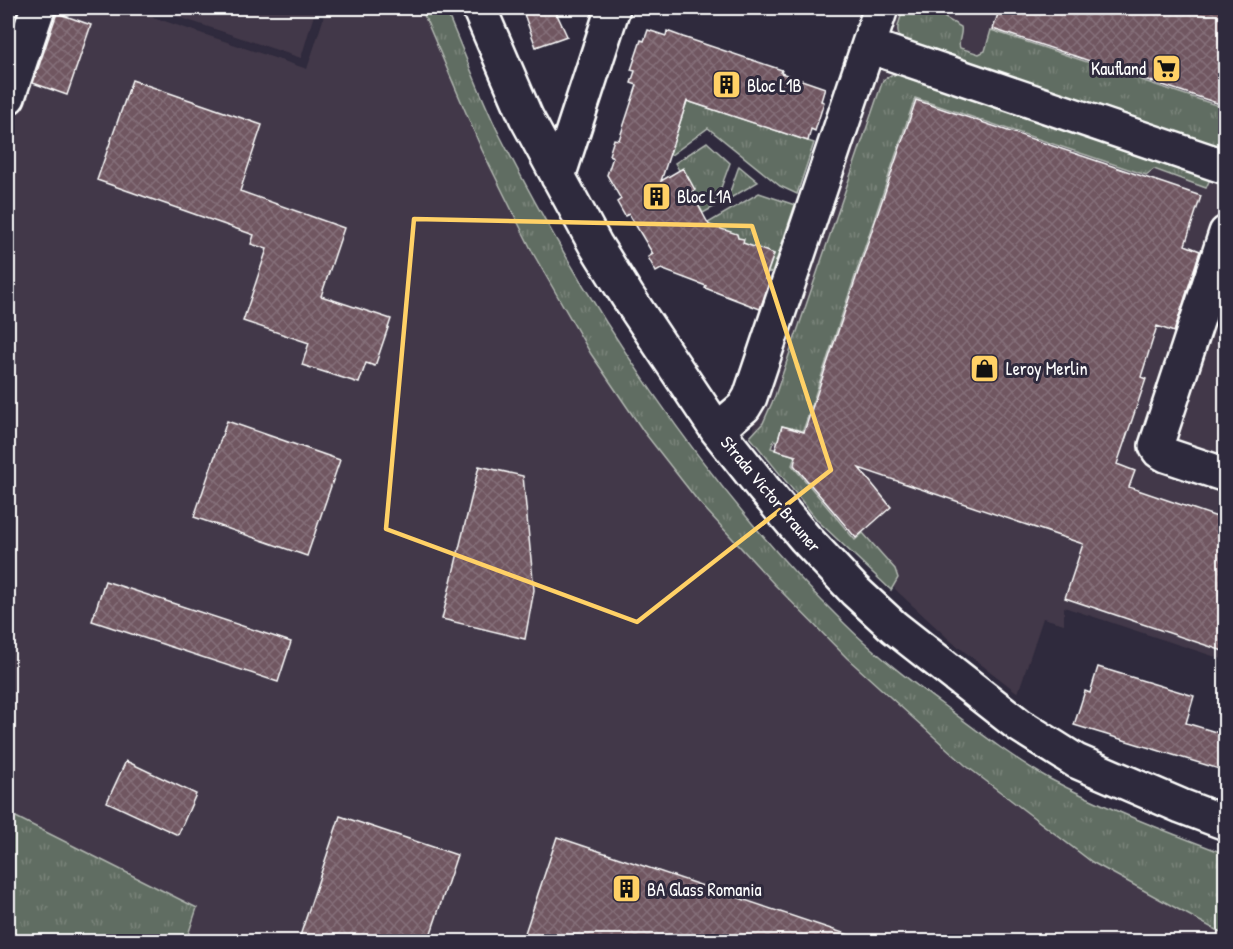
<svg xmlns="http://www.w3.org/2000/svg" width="1233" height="949" viewBox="0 0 1233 949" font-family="'Patrick Hand',sans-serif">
  <defs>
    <pattern id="grass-tufts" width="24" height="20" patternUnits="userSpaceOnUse" patternTransform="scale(1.5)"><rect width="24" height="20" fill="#616d62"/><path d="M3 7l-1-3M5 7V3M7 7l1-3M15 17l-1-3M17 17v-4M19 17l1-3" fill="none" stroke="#79837a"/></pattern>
    <pattern id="building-cross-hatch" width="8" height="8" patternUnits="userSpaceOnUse" patternTransform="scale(1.5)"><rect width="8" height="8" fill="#6f5761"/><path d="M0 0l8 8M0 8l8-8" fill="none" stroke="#857079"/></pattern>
  </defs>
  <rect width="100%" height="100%" fill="#2f2a3d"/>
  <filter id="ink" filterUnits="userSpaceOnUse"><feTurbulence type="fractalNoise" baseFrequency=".0167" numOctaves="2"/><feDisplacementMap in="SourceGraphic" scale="12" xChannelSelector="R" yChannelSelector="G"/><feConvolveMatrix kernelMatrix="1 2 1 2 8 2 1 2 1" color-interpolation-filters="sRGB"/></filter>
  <g filter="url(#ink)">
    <path fill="#423848" d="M54,8h72l181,61 16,-49 1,-12h97l61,142 52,105 57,99 53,78 54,69 76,83 73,74 118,107 127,97 133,73v6h-1039l11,-34 -189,-94v-669z
      M152,8h164l-15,50z
      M881,8h344v652l-161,-53v17l-21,-6 -25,75 -66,-51 -53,-49 -47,-50 -98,-111 -4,-35z"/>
    <path fill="url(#grass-tufts)" stroke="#b0b6b0" stroke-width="1.5" d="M421,8h24c18,41 34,85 54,126 89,174 206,353 346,490 31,31 67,58 102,84 33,25 67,51 103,71 56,30 116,52 175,75v81l-133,-73 -127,-97 -118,-107 -73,-74 -76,-83 -54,-69 -53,-78 -57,-99 -52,-105z
      M904,8h33l8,10 16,9c2,7 -4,14 -1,21l19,6 6,-3 6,-21 234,78v43l-322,-109c-10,-11 -3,-22 1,-34z
      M891,75h11l308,104 -4,9 -52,-19 -8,6 -231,-77 -112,333 -21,-5 -1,6 17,15 -24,-7 -3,8 24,8 -3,9 63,75 8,-7 32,36 3,9 -7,12 -73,-69 -68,-84 13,-14 12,-27 108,-316z
      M687,101l127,42 -17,51 -17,-8 -72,-58 -37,27 -1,-2z
      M707,142l23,21 -16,44 -11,6 -28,-50z
      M739,166l19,16 -31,18z
      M759,193l36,12 -23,68 -4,-1 6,-18c-18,-7 -56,-15 -66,-31z
      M8,813l189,95 -11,33h-178z"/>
    <path fill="url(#building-cross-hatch)" stroke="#fff" stroke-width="1.5" d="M542,8h12l13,28 -31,11 -12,-33z
      M1000,8h226v98l-233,-77z
      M57,13l34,12 -24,70 -34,-12z
      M648,30l18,6 1,-5 16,6 99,33 -1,3 44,15 -4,13 3,1 -9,29 -4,-2 -3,12 -121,-40 -26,80 22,-13 12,22 -4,2 18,33 28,9 1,4 6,1 -1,4 31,11 -9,25 5,1 -10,29 -55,-21 1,-2 -45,-17 -5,3 -8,-15 5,-3 -24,-40 -4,2 -8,-14 4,-3 -14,-24 6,-18 -4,-2 5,-16 5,1 18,-55 -6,-2 4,-12 -4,-1 10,-30 3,1z
      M132,80l130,45 -22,66 104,37 -23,68 70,23 -16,47 -9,-3 -7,20 -57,-18 7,-22 -66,-22 24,-72 -16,-5 3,-9 -157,-55z
      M916,100l285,96 -16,49 15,6 -26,81 -17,-6 -16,51 5,2 -29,85 18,7 -6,16 97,33v132l-161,-54 18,-54 -224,-76 32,39 -35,31 -62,-73 2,-9 -21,-6 7,-24 22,6z
      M227,421l113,39 -33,96 -113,-39z
      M479,466l44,10 11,114 -9,49 -83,-20z
      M105,581l186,61 -13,40 -186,-61z
      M1098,667l96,29 -8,27 40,12v36l-152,-46 11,-34 5,2z
      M126,761l70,33 -18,41 -71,-33z
      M340,816l117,39 -29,87h-130z
      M557,837l301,101v4h-336z"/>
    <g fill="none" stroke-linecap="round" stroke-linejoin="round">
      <defs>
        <path id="minor" d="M479,8l47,109 69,127 33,53 89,133 46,58 42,50 50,53 39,36 125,98 57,36 105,45 45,17
          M869,46l357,121
          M8,97l30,-89
          M558,177l55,-169
          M1226,233l-70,213 3,5 7,4 60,20
          M717,430l27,-23 6,-10 131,-389"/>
      </defs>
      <use href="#minor" stroke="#fff" stroke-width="38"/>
      <use href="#minor" stroke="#2f2a3d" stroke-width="33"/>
    </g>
  </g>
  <path fill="none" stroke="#ffd166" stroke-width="4.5" stroke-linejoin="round" d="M414,219l338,7 79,244 -194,152 -251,-93z"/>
  <defs>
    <symbol id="supermarket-square" viewBox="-11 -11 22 22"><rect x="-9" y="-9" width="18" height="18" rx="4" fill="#ffd166" stroke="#2f2a3d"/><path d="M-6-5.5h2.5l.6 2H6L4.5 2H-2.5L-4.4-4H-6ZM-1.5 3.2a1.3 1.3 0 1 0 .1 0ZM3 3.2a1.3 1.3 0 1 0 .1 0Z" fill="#111"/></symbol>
    <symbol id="building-square" viewBox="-11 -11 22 22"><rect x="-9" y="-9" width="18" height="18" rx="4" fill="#ffd166" stroke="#2f2a3d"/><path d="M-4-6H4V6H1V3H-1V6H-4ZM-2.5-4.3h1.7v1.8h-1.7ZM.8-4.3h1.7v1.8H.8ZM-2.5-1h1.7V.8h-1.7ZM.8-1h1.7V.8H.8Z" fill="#111"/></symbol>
    <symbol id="shop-square" viewBox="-11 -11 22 22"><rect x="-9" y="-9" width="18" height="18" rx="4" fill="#ffd166" stroke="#2f2a3d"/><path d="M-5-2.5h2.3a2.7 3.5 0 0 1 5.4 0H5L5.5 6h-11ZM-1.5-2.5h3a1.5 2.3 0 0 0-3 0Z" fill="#111"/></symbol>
  </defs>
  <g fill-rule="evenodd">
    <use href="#supermarket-square" x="1150" y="52" width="33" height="33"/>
    <use href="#building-square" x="710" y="68" width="33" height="33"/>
    <use href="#building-square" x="640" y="180" width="33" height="33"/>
    <use href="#shop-square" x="968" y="352" width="33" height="33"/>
    <use href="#building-square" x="610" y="872" width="33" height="33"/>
  </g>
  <g text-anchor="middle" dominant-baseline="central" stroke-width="6" stroke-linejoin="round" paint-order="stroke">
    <g font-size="18" fill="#fff" stroke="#2f2a3d" text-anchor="start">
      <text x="1146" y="68" text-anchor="end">Kaufland</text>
      <text x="747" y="85">Bloc L1B</text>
      <text x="677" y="196">Bloc L1A</text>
      <text x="1006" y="368">Leroy Merlin</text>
      <text x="647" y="889">BA Glass Romania</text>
    </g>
    <g font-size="18" fill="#fff" stroke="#2f2a3d">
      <text transform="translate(771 494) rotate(50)">Strada Victor Brauner</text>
    </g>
  </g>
  <rect width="1233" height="949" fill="none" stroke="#2f2a3d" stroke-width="30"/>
  <rect x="15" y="15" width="1203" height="919" fill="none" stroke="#fff" stroke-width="2" filter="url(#ink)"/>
</svg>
